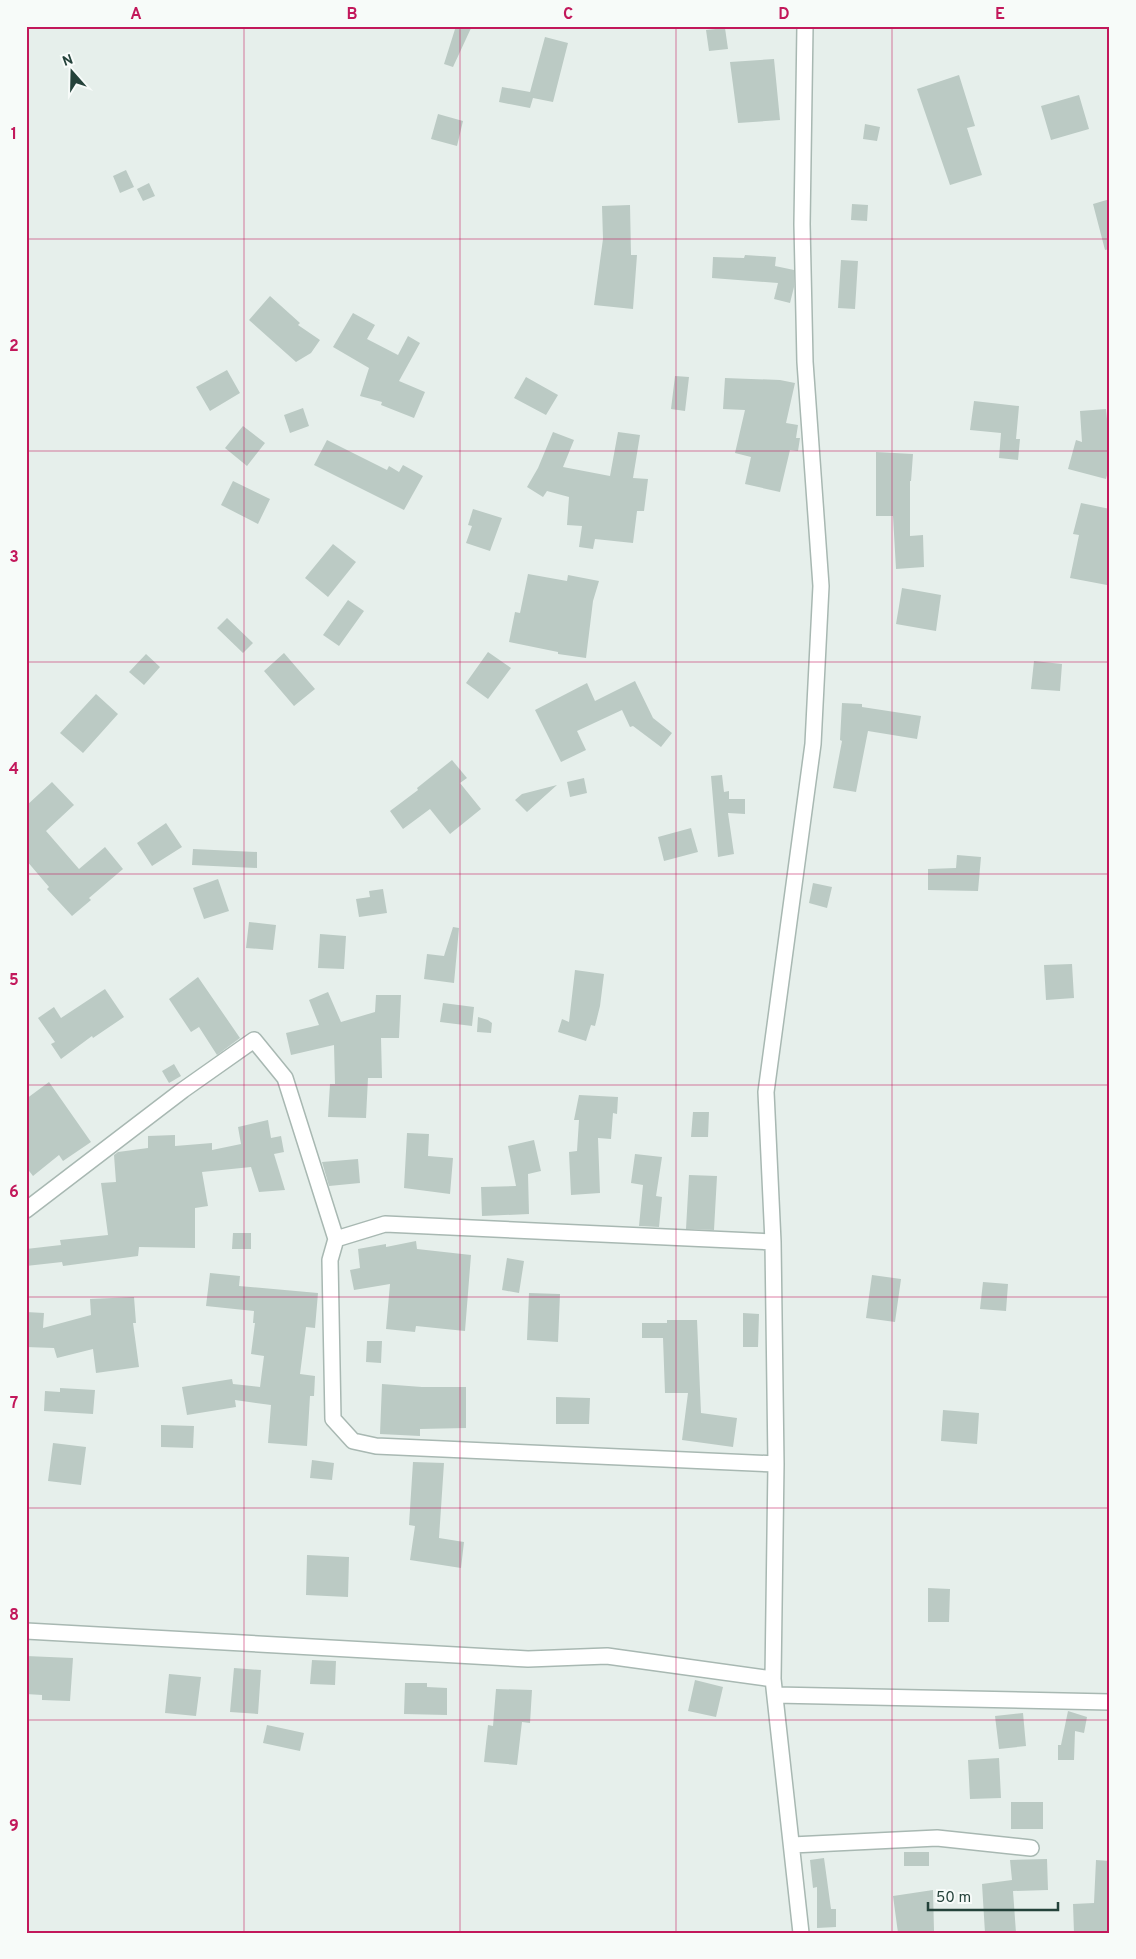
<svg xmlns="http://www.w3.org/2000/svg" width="1136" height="1959" viewBox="0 0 1136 1959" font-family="Overpass,sans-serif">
  <rect width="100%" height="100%" fill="#e6efeb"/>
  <path fill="#bbcac4" d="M456,26h16l-19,41 -9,-3z
    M725,28l3,21 -19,2 -3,-21z
    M545,37l23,6 -15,59 -20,-4 -3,10 -31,-6 3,-15 28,5z
    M774,59l6,61 -42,3 -8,-61z
    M959,75l16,51 -8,2 15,47 -32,10 -33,-96z
    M1079,95l10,34 -38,11 -10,-34z
    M438,114l25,7 -6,25 -26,-7z
    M865,124l15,3 -3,14 -14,-2z
    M126,170l8,17 -14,6 -7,-17z
    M149,183l6,13 -12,5 -6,-12z
    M1110,199v50l-5,1 -12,-46z
    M852,204l16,1 -1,16 -16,-1z
    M630,205l1,50h6l-4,54 -39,-4 9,-66 -1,-33z
    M745,255l31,2 -1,9 19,4v17l-4,16 -16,-4 4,-16 -66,-5 1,-21 31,1z
    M841,260l17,1 -3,48 -17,-1z
    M270,296l30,27 -2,2 22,15 -9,13 -15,9 -47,-42z
    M353,313l22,12 -8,14 31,16 10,-19 12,7 -21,38 26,11 -11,26 -33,-13 1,-3 -22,-6 9,-28 -36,-21z
    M227,370l13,23 -30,18 -14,-24z
    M675,376l14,1 -4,34 -14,-2z
    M526,377l32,18 -12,20 -32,-17z
    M725,378l55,2 15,3 -9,40 12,2 -2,13h4l-2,13 -8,-1 -10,42 -35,-8 6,-27 -16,-4 10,-43 -22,-1z
    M974,401l45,5 -3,33h4l-2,21 -19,-2 2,-25 -31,-3z
    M303,408l6,18 -19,7 -6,-18z
    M1106,409l4,40v15l-4,15 -38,-10 8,-29 6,2 -2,-31z
    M243,426l22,17 -18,23 -22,-18z
    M553,432l21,8 -11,27 47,9 8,-44 22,3 -7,43 15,1 -4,32h-7l-4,32 -38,-4 -2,10 -14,-2 3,-21 -15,-1 2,-28 -22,-6 -4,6 -16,-10 11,-19z
    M327,440l60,30 2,-4 10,6 4,-7 20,11 -19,34 -90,-45z
    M876,452l37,2 -2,27h-1v55l13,-1 1,32 -28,2 -3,-53h-17z
    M233,481l37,18 -12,25 -37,-19z
    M1081,503l29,6v62l-3,14 -37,-7 9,-43 -6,-1z
    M473,509l29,9 -12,33 -24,-8 6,-17 -4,-1z
    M333,544l23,18 -28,35 -23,-19z
    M528,574l39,7 1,-6 31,6 -6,20 -7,57 -28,-4v-2l-49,-10 6,-30 5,1z
    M902,588l39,7 -5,36 -40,-7z
    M348,600l16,11 -25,35 -16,-11z
    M227,618l26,25 -10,10 -26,-25z
    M488,652l23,16 -23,31 -22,-16z
    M284,653l31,36 -21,17 -30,-35z
    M146,654l14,13 -16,18 -15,-13z
    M1034,661l28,3 -2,27 -29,-2z
    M635,681l18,37 19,15 -11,14 -28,-21 -3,1 -8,-17 -45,21 9,19 -25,12 -26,-52 52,-27 8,18z
    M96,694l22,20 -35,39 -23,-20z
    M842,703l20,1v3l59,9 -4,23 -49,-8 -12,61 -23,-4 9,-47 -2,-1z
    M452,760l15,18 -7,5 21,26 -31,25 -20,-25 -27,20 -13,-18 28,-21 -1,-2z
    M722,775l2,17 5,-1v8h16v15l-17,-1 6,41 -16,3 -7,-81z
    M584,778l3,15 -17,4 -3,-15z
    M52,782l22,23 -28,26 33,38 26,-22 18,22 -34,29 2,2 -19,16 -25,-27 2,-2 -23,-27v-54z
    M557,785l-30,27 -12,-12 7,-6z
    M166,823l16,24 -30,19 -15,-23z
    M691,828l7,24 -34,9 -6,-24z
    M193,849l64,3v16l-65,-3z
    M957,855l24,2 -3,34 -50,-1v-21l28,-1z
    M218,879l11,32 -25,8 -11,-31z
    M813,883l19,4 -5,21 -18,-5z
    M383,889l4,24 -28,4 -3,-18 14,-2 -1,-6z
    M249,922l27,3 -3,25 -27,-2z
    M453,927l6,1 -5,55 -30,-4 3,-25 17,2z
    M320,934l26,2 -2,33 -26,-1z
    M1072,964l2,34 -28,2 -2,-35z
    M575,970l29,4 -4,32 -5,20 -4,-1 -5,16 -28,-9 4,-13 7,3z
    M198,977l42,61 -23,17 -18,-28 -8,5 -22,-33z
    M105,989l19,28 -31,21 -1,-2 -31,23 -10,-15 4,-2 -17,-24 16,-11 7,11z
    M328,992l13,30 34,-10 1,-17h25l-2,43h-18l1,40h-14l-2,40 -38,-1 2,-33h5l-1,-39 -43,10 -5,-22 33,-8 -10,-25z
    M443,1003l31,4 -2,19 -32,-4z
    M478,1017l10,3 4,3 -1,10 -14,-1z
    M174,1064l7,12 -12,7 -7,-12z
    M49,1082l42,60 -28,19 -4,-6 -26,21 -7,-9v-68z
    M579,1095l39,2 -1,17 -4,-1 -2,26 -13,-1 2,55 -29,2 -2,-43 8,-1 2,-31h-5z
    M693,1112h16l-1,25h-17z
    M268,1120l3,18 10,-2 3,16 -10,2 11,36 -26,2 -8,-25 -49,5 6,34 -13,2v40l-56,-1 -1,9 -75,10 -1,-4 -36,4v-17l35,-4 -1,-5 48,-5 -7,-52 15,-1 -2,-27 4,-3 30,-4v-12l27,-1v11l37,-3v7l29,-6 -3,-17z
    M407,1133l22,1 -1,22 25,2 -3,36 -46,-6z
    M534,1140l7,31 -13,3 1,40 -47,2 -1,-29 35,-1 -8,-40z
    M635,1154l27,3 -6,39 6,1 -3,30 -20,-1 4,-41 -12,-2z
    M358,1159l2,24 -31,3 -7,-24z
    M689,1175l28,1 -3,54 -28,-1z
    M233,1233h18v16h-19z
    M416,1241l1,8 54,6 -6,76 -49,-5 -1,6 -29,-3 4,-45 -36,6 -4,-20 10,-2 -2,-19 28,-5v3z
    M507,1258l17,3 -5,32 -17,-3z
    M210,1273l30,3 -1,10 79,7 -3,35 -9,-1 -6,47 15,2 -1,20h-4l-3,50 -39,-3 3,-38 -36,-5 1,7 -49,8 -5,-28 50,-8 1,5 27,3 4,-31 -13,-2 4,-31h-2l1,-12 -48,-5z
    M872,1275l29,4 -6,43 -29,-4z
    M983,1282l25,2 -2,27 -26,-2z
    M529,1293l31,1 -2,48 -31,-2z
    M134,1297l2,26h-3l6,44 -43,6 -3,-24 -36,9 -3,-10 -28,-1v-35l18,1 -1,15 48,-13 -1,-16z
    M743,1313l16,1 -1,33h-15z
    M667,1320h30l4,93 36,5 -4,29 -51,-7 6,-47h-23l-2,-55h-21v-15h25z
    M367,1341h15l-1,22 -15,-1z
    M382,1384l40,3h44v41l-46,1v7l-40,-2z
    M60,1388l35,2 -2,24 -49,-3 1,-20 15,1z
    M556,1397l34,1 -1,26h-33z
    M943,1410l36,3 -2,31 -36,-3z
    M161,1425l33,1 -1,22 -32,-1z
    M53,1443l33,4 -5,38 -33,-4z
    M312,1460l22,3 -2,17 -22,-2z
    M413,1462l31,1 -5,75 25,4 -3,26 -51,-8 5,-34 -6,-1z
    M307,1555l42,2 -1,40 -42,-2z
    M928,1588l22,1 -1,33h-21z
    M26,1656l47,2 -3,43 -28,-1v-5l-16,-1z
    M312,1660l24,1 -1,24 -25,-1z
    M234,1668l27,2 -3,44 -28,-2z
    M169,1674l32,3 -5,39 -31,-3z
    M695,1680l28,7 -7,30 -28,-6z
    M405,1683h22v4l20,1v27l-43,-1z
    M496,1689l36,1 -2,33 -8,-1 -5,43 -33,-3 4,-37 5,1z
    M1068,1711l19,6 -3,16 -9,-2 -1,29h-16v-15h3z
    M1023,1713l3,33 -27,3 -4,-33z
    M267,1725l37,8 -4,18 -37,-8z
    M999,1758l2,40 -31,1 -2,-39z
    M1011,1802h32v27h-32z
    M904,1852h25v14h-25z
    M824,1858l7,51h5v18l-19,1v-41l-4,1 -3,-28z
    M1047,1859l1,31 -35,1 3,42h-31l-3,-49 30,-4 -2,-20z
    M1096,1860l14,1v27h-3l1,45h-34l-1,-29 21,-1z
    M933,1890l1,41 -36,2 -5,-37z"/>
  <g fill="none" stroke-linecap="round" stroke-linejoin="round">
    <defs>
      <path id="minor" d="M26,1210l157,-120 71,-50 31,38 51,161
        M773,1242l-388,-18 -49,15 -6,21 3,159 20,22 23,5 400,18
        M26,1631l502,28 79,-3 166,23
        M775,1695l335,7
        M792,1845l145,-7 94,10
        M801,1933l-28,-254 3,-215 -3,-222 -7,-150 47,-348 8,-158 -16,-224 -3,-138 3,-198"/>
    </defs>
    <use href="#minor" stroke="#a8b8b2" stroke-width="18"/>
    <use href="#minor" stroke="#fff" stroke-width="15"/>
  </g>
  <path fill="none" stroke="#c2185b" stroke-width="1" stroke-opacity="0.55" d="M244,26v1907M460,26v1907M676,26v1907M892,26v1907M26,239h1084M26,451h1084M26,662h1084M26,874h1084M26,1085h1084M26,1297h1084M26,1508h1084M26,1720h1084"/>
  <rect width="1136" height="1959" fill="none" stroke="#f7fbf9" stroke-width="55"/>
  <g transform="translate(72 72) rotate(340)" stroke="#f7fbf9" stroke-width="4" paint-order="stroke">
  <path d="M0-4L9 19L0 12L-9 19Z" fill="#24423a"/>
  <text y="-8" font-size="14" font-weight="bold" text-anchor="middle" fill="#24423a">N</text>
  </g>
  <path d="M928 1902v8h130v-8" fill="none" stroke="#24423a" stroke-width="2.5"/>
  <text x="936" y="1902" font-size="15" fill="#24423a" stroke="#f7fbf9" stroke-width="4" paint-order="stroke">50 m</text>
  <rect x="28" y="28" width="1080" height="1904" fill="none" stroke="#c2185b" stroke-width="2"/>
  <g font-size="16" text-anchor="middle" font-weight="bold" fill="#c2185b">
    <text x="136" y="19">A</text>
    <text x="352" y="19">B</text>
    <text x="568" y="19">C</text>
    <text x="784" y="19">D</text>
    <text x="1000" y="19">E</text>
    <text x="14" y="139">1</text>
    <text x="14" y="351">2</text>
    <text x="14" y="562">3</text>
    <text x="14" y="774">4</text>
    <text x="14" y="985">5</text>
    <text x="14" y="1197">6</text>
    <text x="14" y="1408">7</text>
    <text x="14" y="1620">8</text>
    <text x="14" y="1831">9</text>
  </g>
</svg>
